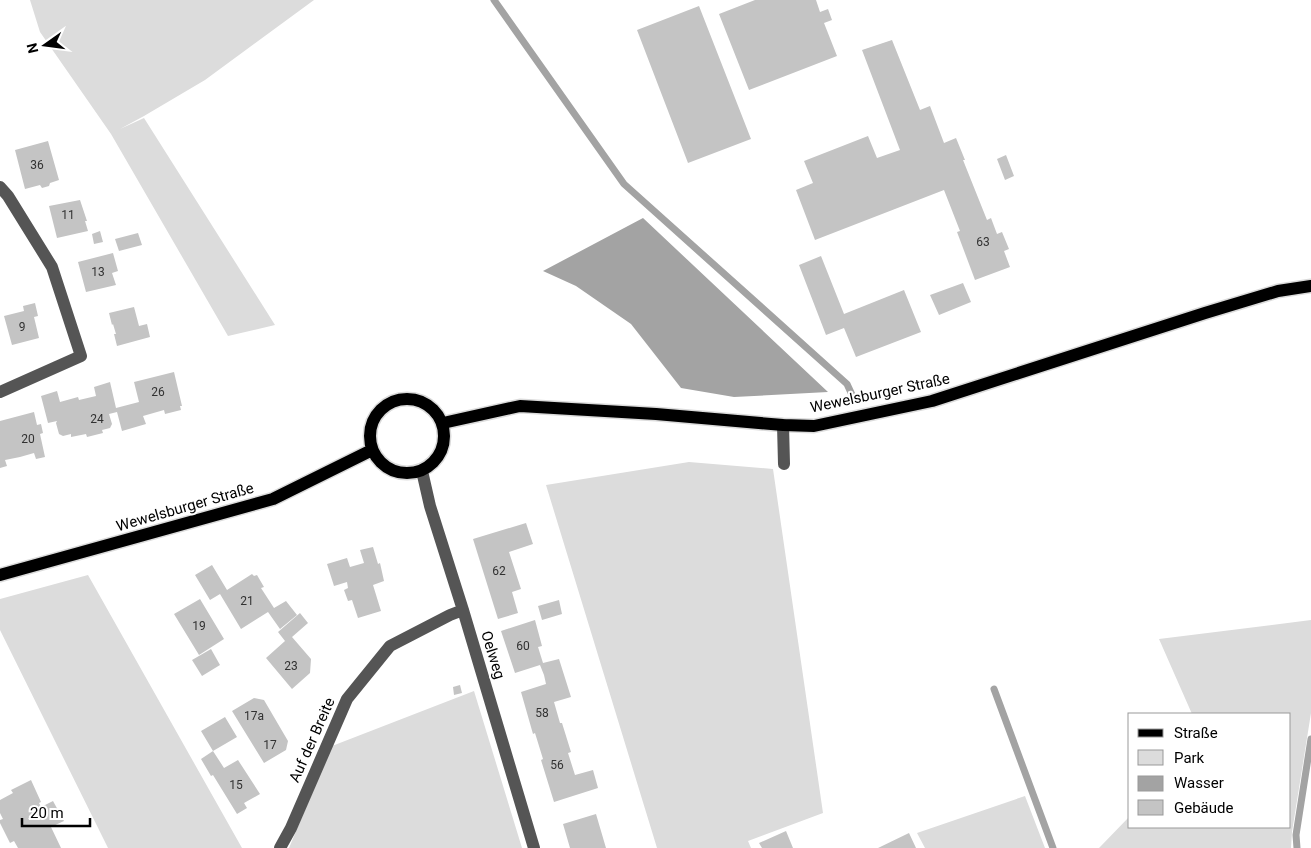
<svg xmlns="http://www.w3.org/2000/svg" width="1311" height="848" viewBox="0 0 1311 848" font-family="Roboto,sans-serif">
  <rect width="100%" height="100%" fill="#fff"/>
  <path fill="#dcdcdc" d="M30,0h284l-109,80 -61,36 -24,13 24,-11 131,207 -47,11 -117,-202 -71,-102z
    M689,462l84,7 50,344 -75,28 3,7h-94l-111,-363z
    M88,575l154,273h-134l-108,-218v-31z
    M1311,620v93l-19,119 -1,16h-192l31,-32v11h160v-113h-98l-33,-75z
    M474,691l48,157h-233l43,-102z
    M1025,796l20,52h-120l-8,-15z"/>
  <path fill="#a3a3a3" d="M643,218l185,174 -94,5 -53,-9 -50,-64 -55,-38 -33,-15z"/>
  <g fill="none" stroke-linecap="round" stroke-linejoin="round">
    <path stroke="#a3a3a3" stroke-width="7" d="M494,0l130,184 223,200 6,13
      M994,689l59,159
      M1297,848l-1,-13 15,-96"/>
  </g>
  <path fill="#c4c4c4" d="M755,0h61l4,12 8,-3 4,11 -8,3 13,33 -88,34 -30,-76z
    M699,6l52,133 -63,24 -51,-133z
    M892,40l28,70 10,-4 14,37 12,-5 9,22h-2l24,60 4,-2 6,16 5,-2 7,17 -5,2 6,16 -35,13 -18,-48 3,-1 -16,-41 -129,50 -19,-50 17,-7 -9,-22 64,-25 9,22 23,-8 -38,-100z
    M48,141l11,39 -9,3 -1,3 -7,2 -2,-3 -15,4 -10,-39z
    M1006,155l8,21 -9,4 -8,-21z
    M80,200l7,21h-2l3,10 -31,7 -8,-32z
    M100,231l3,11 -9,2 -2,-10z
    M138,233l4,12 -23,6 -4,-12z
    M113,253l5,18 -6,2 4,12 -30,7 -8,-30z
    M821,256l23,58 60,-24 17,42 -65,25 -12,-29 -18,7 -27,-70z
    M963,283l8,19 -32,13 -9,-20z
    M35,303l3,13 -4,1 5,21 -27,7 -8,-29 20,-5 -1,-5z
    M134,307l5,19 8,-2 3,13 -33,9 -3,-12h2l-3,-10 -1,1 -3,-12z
    M174,372l8,34h-2l1,4 -16,4 -1,-4 -21,6 3,8 -24,7 -5,-19 -8,2 3,10 -2,4 -8,2 1,3 -16,4 -1,-3 -15,3v-3l-8,2 -4,-2 -3,-11 1,-2 -9,2 -7,-27 16,-5 3,11 18,-5 1,3 17,-4 -2,-9 16,-5 6,26 23,-6 -5,-20z
    M34,412l3,13 4,-1 2,9 -3,1 5,23 -9,2 -2,-6 -14,4 -15,3 2,6 -7,2v-47z
    M526,523l7,21 -24,8 12,37 -9,3 6,21 -20,6 -25,-80z
    M373,547l5,17 2,-1 4,18 -11,4 8,26 -23,7 -6,-18 -4,1 -4,-11 4,-2 -1,-6 -13,4 -7,-22 20,-6 3,9 14,-4 -4,-13z
    M212,565l15,25 25,-16 2,2 3,-1 7,12 -3,1 13,20 12,-7 11,14 -17,14 -12,-17 -27,17 -21,-35 -10,6 -15,-25z
    M200,599l24,40 -25,16 -25,-41z
    M559,600l3,14 -20,6 -4,-14z
    M300,613l8,10 -16,14 19,22 -1,14 -18,16 -26,-31 19,-17 -7,-9z
    M535,620l7,26 -4,1 5,16 16,-4 12,38 -17,5 6,21h2l9,29 -3,1 7,22 18,-5 5,18 -44,14 -13,-42 2,-1 -8,-26 -2,1 -12,-42 25,-8 -2,-9 -4,-10 -25,8 -14,-42z
    M211,649l9,16 -18,11 -10,-16z
    M460,685l2,8 -8,2 -1,-8z
    M254,698l10,2 24,41 -2,9 -22,13 -32,-52z
    M225,717l12,20 -24,14 11,17 14,-8 22,34 -16,9 3,5 -10,6 -24,-39 -2,1 -10,-17 12,-8 -12,-20z
    M31,780l10,22 -2,1 2,4 12,-6 11,20 -13,6 10,21h-43l-4,-7 -4,2 -10,-20v-3l3,-1 -3,-6v-13l13,-7 -2,-3z
    M596,814l10,34h-36l-7,-24z
    M786,831l7,17h-31l-3,-5z
    M909,833l7,15h-38z"/>
  <g fill="none" stroke-linecap="round" stroke-linejoin="round">
    <defs>
      <path id="major" d="M370 436a37 37 0 1 1 74 0a37 37 0 1 1-74 0Z
        M443,423l77,-17 136,8 127,11 31,1 118,-25 273,-88 73,-22 33,-5
        M0,575l273,-76 99,-49"/>
    </defs>
    <use href="#major" stroke="#dbdbdb" stroke-width="15"/>
    <path stroke="#555" stroke-width="12" d="M0,187l8,9 44,71 29,89 -81,36
      M783,425l1,39
      M422,471l8,35 33,104 71,238
      M280,848l11,-20 56,-129 43,-53 60,-31 13,-5"/>
    <use href="#major" stroke="#000" stroke-width="12"/>
  </g>
  <g text-anchor="middle" dominant-baseline="central" stroke-width="4" stroke-linejoin="round" paint-order="stroke">
    <g font-size="12" fill="#313131">
      <text x="37" y="165">36</text>
      <text x="68" y="215">11</text>
      <text x="983" y="242">63</text>
      <text x="98" y="272">13</text>
      <text x="22" y="327">9</text>
      <text x="158" y="392">26</text>
      <text x="97" y="419">24</text>
      <text x="28" y="439">20</text>
      <text x="499" y="571">62</text>
      <text x="247" y="601">21</text>
      <text x="199" y="626">19</text>
      <text x="523" y="646">60</text>
      <text x="291" y="666">23</text>
      <text x="542" y="713">58</text>
      <text x="254" y="716">17a</text>
      <text x="270" y="745">17</text>
      <text x="557" y="765">56</text>
      <text x="236" y="785">15</text>
    </g>
    <g font-size="15" fill="#000" stroke="#fff">
      <text transform="translate(880 393) rotate(-12)">Wewelsburger Straße</text>
      <text transform="translate(185 507) rotate(-16)">Wewelsburger Straße</text>
      <text transform="translate(493 655) rotate(73)">Oelweg</text>
      <text transform="translate(312 740) rotate(-66)">Auf der Breite</text>
    </g>
  </g>
  <rect x="1128" y="713" width="162" height="115" fill="#ffffff" stroke="#999999"/>
  <rect x="1138" y="729" width="25" height="8" fill="#000000" stroke="#999999"/>
  <text x="1174" y="738" font-size="15" fill="#000000">Straße</text>
  <rect x="1138" y="750" width="25" height="15" fill="#dcdcdc" stroke="#999999"/>
  <text x="1174" y="763" font-size="15" fill="#000000">Park</text>
  <rect x="1138" y="776" width="25" height="15" fill="#a3a3a3" stroke="#999999"/>
  <text x="1174" y="788" font-size="15" fill="#000000">Wasser</text>
  <rect x="1138" y="800" width="25" height="15" fill="#c4c4c4" stroke="#999999"/>
  <text x="1174" y="813" font-size="15" fill="#000000">Gebäude</text>
  <g transform="translate(45 45) rotate(256)" stroke="#ffffff" stroke-width="4" paint-order="stroke">
  <path d="M0-4L9 19L0 12L-9 19Z" fill="#000000"/>
  <text y="-8" font-size="14" font-weight="bold" text-anchor="middle" fill="#000000">N</text>
  </g>
  <path d="M22 818v8h68v-8" fill="none" stroke="#000000" stroke-width="2.5"/>
  <text x="30" y="818" font-size="15" fill="#000000" stroke="#ffffff" stroke-width="4" paint-order="stroke">20 m</text>
</svg>
